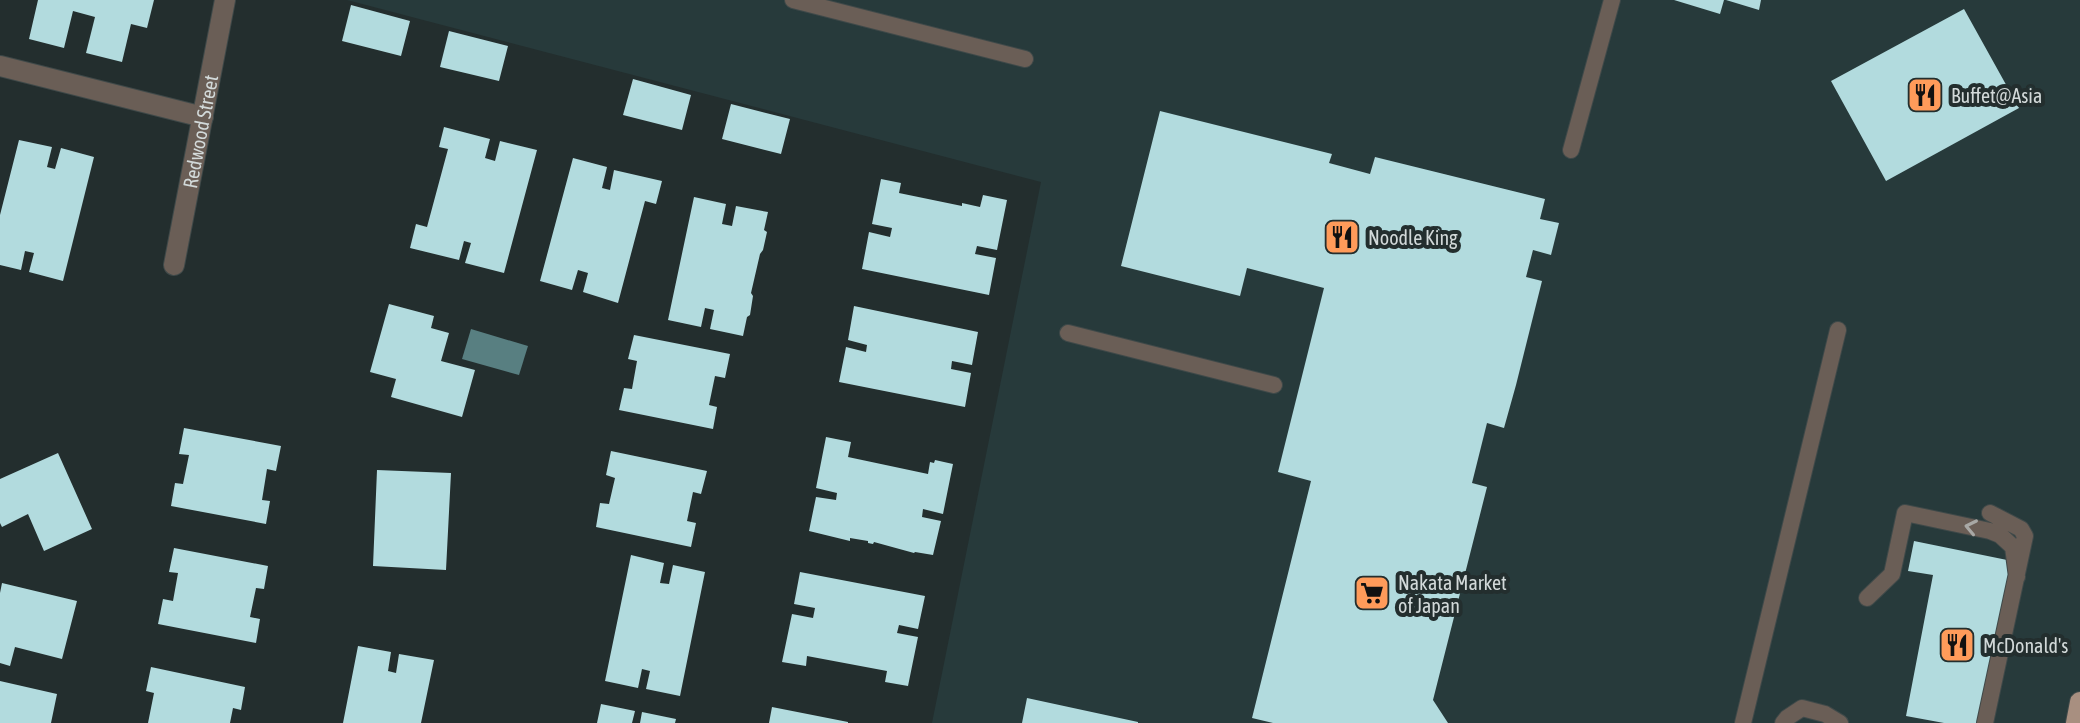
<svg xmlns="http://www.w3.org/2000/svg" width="2080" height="723" viewBox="0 0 2080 723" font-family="'Asap Condensed',sans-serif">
  <rect width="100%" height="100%" fill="#232e2e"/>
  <path fill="#273a3b" d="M347,0h1733v723h-1148l109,-541z"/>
  <path fill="#587f81" d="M471,329l57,17 -9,29 -57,-16z"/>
  <path fill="#b2dbde" d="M38,0h116l-7,28 -16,-4 -9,38 -36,-9 9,-36 -22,-6 -9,37 -35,-9z
    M1674,0h50l-4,14z
    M1726,0h35l-2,10z
    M351,5l59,16 -9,35 -59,-15z
    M1964,9l55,99 -133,73 -55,-100z
    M449,31l59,15 -9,35 -59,-14z
    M633,79l58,16 -9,35 -59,-15z
    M731,104l59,15 -9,35 -59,-15z
    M1160,111l172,43 -3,9 41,11 5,-17 170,42 -5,20 19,4 -8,32 -18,-5 -7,27 16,4 -26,104 -12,43 -17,-5 -15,60 15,4 -54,213 15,23h-175l-21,-5 59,-237 -33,-9 46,-184 -77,-20 -7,28 -119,-30z
    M444,127l46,12 -5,19 10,3 5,-20 37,9 -33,123 -39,-10 6,-20 -7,-2 -5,19 -49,-12 6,-24 11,3 21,-78 -9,-2z
    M19,140l33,7 -5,20 8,2 6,-21 33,9 -31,124 -34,-9 5,-19 -9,-2 -4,19 -21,-5v-50z
    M573,158l34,9 -5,21 8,2 4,-20 48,11 -6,23 -11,-3 -27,102 -35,-11 5,-19 -10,-3 -6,20 -32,-9z
    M881,179l20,4 -2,10 63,13v-3l18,4 3,-12 24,5 -10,50 -20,-4 -2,8 21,4 -7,37 -127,-26 7,-37 21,5 2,-9 -20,-4z
    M694,197l32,7 -4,20 10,2 4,-20 32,6 -4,18 3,2 -4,18 -3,4 -9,39 2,3 -3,19 -3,2 -4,19 -33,-7 4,-19 -9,-2 -4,19 -33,-7z
    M389,304l45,12 -3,12 18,5 -8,28 34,9 -13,47 -71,-20 5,-18 -26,-7z
    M854,306l124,26 -6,33 -20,-4 -1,8 20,4 -6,34 -126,-25 7,-35 20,5 1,-7 -19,-5z
    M634,335l96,19 -5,24 -10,-2 -6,29 8,2 -4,22 -94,-19 5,-22 8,1 5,-28 -9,-2z
    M184,428l97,18 -5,25 -9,-2 -5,31 8,1 -4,23 -95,-18 4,-23 8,1 6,-29 -10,-1z
    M826,437l25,5 -3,15 80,17 2,-12 4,1 1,-3 18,4 -10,50 -20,-5 -1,8 19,4 -8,34 -18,-3 -1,1 -40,-11 -1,2 -5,-1v-2l-18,-3v3l-41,-10 7,-34 20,3 1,-7 -21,-5z
    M611,451l96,20 -6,23 -8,-2 -6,29 9,2 -5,24 -95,-20 4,-24 9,1 6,-26 -9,-3z
    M58,453l34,76 -48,22 -16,-37 -26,13 -2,-4v-44z
    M377,470l74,3 -5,97 -73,-4z
    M1914,541l98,20 -32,162h-36l-38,-7 27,-141 -25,-4z
    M174,548l94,18 -4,23 -8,-1 -6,29 10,2 -4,24 -98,-19 5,-25 10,2 5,-28 -9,-1z
    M631,555l33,8 -4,20 9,1 4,-19 32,7 -25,124 -34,-7 4,-18 -8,-2 -4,19 -33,-7z
    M800,572l125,24 -7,33 -19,-4 -2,8 21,4 -10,49 -23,-4 2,-11 -80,-15 -1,10 -24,-4 10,-48 21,4 2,-10 -21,-4z
    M2,583l75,18 -15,58 -47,-12 -5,19 -10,-3v-70z
    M358,646l33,6 -3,19 8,2 3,-19 35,6 -13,63h-78z
    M151,667l94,20 -4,23 -8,-2 -3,15h-82l6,-30 -8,-2z
    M0,681l57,13 -6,29h-51z
    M1027,698l111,24v1h-116z
    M601,704l34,7 -3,12h-35z
    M772,707l76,15v1h-79z
    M642,712l34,7 -1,4h-35z"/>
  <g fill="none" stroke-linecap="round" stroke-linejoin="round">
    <defs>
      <path id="lane" d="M793,0l232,59
        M1571,150l41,-150
        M1068,333l206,52
        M1867,598l25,-24 13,-61 85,18 10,4 13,12 4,30
        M1743,723l95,-393
        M1783,723l4,-5 15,-10 23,6 15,9
        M1985,723l40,-187 -4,-7 -31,-16"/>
      <g id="street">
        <path d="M0,66l203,51"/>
        <path id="s1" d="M174,265l51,-265"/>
      </g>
      <path id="primary" d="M2076,723l4,-21"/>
    </defs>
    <use href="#lane" stroke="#3f4949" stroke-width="18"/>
    <use href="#street" stroke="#3f4949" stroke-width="22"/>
    <use href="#primary" stroke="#3f4949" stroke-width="22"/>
    <use href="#lane" stroke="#6a5e56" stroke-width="16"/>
    <use href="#street" stroke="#6a5e56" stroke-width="20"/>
    <use href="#primary" stroke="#a88f80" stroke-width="20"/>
  </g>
  <defs><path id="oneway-chevron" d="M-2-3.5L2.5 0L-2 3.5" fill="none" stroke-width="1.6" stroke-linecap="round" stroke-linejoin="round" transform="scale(2)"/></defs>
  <use stroke="#a8a8a5" href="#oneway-chevron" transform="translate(1971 527) rotate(-168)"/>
  <defs>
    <symbol id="restaurant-square" viewBox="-11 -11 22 22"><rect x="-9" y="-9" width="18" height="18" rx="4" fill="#ff9b5a" stroke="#232e2e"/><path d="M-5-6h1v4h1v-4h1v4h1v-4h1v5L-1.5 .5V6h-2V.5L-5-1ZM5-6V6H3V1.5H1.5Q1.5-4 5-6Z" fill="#111"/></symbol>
    <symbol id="supermarket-square" viewBox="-11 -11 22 22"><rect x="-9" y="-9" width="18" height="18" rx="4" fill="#ff9b5a" stroke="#232e2e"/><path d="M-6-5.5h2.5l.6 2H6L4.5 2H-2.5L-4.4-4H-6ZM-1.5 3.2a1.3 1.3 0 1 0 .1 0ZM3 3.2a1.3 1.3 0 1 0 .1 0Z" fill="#111"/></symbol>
  </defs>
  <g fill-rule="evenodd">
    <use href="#restaurant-square" x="1905" y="75" width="40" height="40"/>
    <use href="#restaurant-square" x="1322" y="217" width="40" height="40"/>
    <use href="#supermarket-square" x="1352" y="573" width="40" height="40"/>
    <use href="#restaurant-square" x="1937" y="625" width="40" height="40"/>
  </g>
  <g text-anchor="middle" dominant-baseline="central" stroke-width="8" stroke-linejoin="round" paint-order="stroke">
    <g font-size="20" fill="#d2d9d9" stroke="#232e2e" text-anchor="start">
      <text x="1951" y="95">Buffet@Asia</text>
      <text x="1368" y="237">Noodle King</text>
      <text x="1398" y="582">Nakata Market<tspan x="1398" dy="23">of Japan</tspan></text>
      <text x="1983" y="645">McDonald's</text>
    </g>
    <g font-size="20" fill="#d2d9d9" stroke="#232e2e">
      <text stroke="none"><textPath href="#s1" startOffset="136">Redwood Street</textPath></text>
    </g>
  </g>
</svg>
